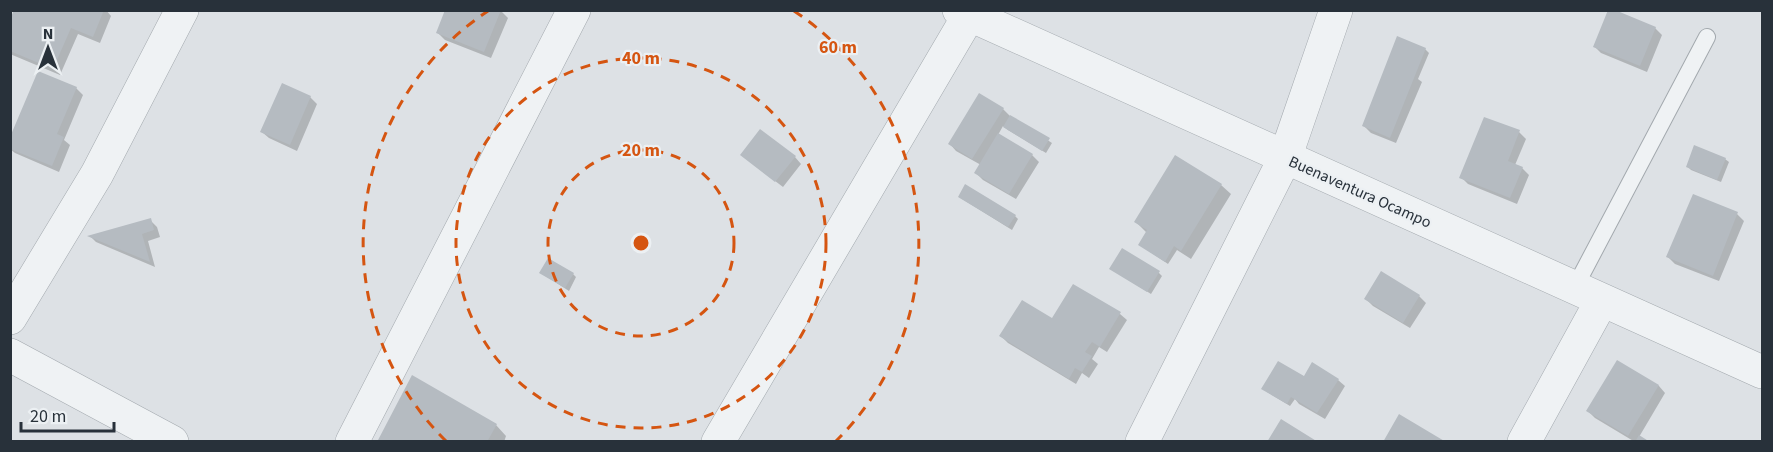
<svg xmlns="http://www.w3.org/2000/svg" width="1773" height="452" viewBox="0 0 1773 452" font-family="'Source Sans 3',sans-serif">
  <rect width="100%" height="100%" fill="#dde1e5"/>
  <path fill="#0003" d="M35,10h71l5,6 -11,27 -22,-9 -18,41 -50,-21v-31l23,-9z
    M500,10l8,8 -17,40 -46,-18 -7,-7z
    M1655,28l7,7 -15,37 -46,-19 -6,-6z
    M1425,49l4,4 -11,26 4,3 -26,61 -25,-10 -7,-7z
    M76,88l7,7 -19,45 6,5 -11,27 -44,-19 -5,-4v-9z
    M310,97l7,7 -20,47 -28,-13 -7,-6z
    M1003,109l7,7 42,27 -6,10 -38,-23 -5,-4 -5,9 34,20 7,7 -23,37 -33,-19 -7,-7 5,-8 -25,-14 -6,-7z
    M1519,132l7,7 -11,26 7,3 7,7 -12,29 -49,-20 -7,-7z
    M795,157l6,7 -18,23 -34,-26z
    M1175,157l46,28 10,9 -40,65 -14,-9 -9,14 -28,-19 7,-12 -11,-11z
    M1725,159l4,3 -8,20 -30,-12 -4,-4z
    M1693,196l44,18 7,7 -25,60 -44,-17 -7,-7z
    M959,197l56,19 3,3 -6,11z
    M150,220l7,7 3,10 -12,4 7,26 -59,-25 -6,-6z
    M1111,269l48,4 3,3 -11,18z
    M541,273l32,1 3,3 -7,14z
    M1419,296l7,7 -16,25 -37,-22 -7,-7z
    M1120,314l7,6 -20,32 -8,-5 -7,12 6,5 -9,14 -7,-5 -6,11 -68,-41 -7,-7 52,-16z
    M1618,362l41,24 6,7 -26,44 8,5h-12l-40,-24 -7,-7z
    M1304,378l34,2 7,6 -20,33 -26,-15 -4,-5 -5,7 -23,-14z
    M496,425l10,11 -2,6h-126z"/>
  <path fill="#b5bbc1" d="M14,10h15l4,2v-2h71l-11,27 -22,-9 -18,41 -43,-18v-32z
    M445,10h56l-17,42 -48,-19z
    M1608,10h7l41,17 -16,39 -47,-19z
    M1397,36l29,12 -36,90 -28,-12z
    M38,71l39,16 -20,47 7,3 -12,29 -42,-17v-12z
    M282,83l29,13 -21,49 -30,-13z
    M979,93l25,15 -32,51 -24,-15z
    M1010,115l40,23 -8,13 -39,-24z
    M1484,117l36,13 -12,31 15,6 -13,31 -51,-20z
    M760,129l36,27 -21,26 -35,-27z
    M998,133l35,21 -24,40 -35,-21z
    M1694,145l32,13 -9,22 -31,-13z
    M1175,155l47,29 -41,67 -7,-5 -9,16 -27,-17 9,-15 -13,-8z
    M965,184l51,31 -8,12 -50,-30z
    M1693,194l45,18 -25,64 -47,-19z
    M151,218l3,12 -12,4 8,28 -63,-26z
    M1122,248l38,23 -13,21 -38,-23z
    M548,258l26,15 -9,15 -26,-15z
    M1381,271l39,24 -17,28 -39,-24z
    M1073,284l48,28 -21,35 -8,-5 -7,10 7,4 -10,16 -7,-4 -6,11 -70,-43 23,-36 30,18z
    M1617,360l42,25 -31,51 -42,-25z
    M1278,361l26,15 8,-14 27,17 -22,34 -26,-16 -4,7 -26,-15z
    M412,375l85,49 -10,18h-110z
    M1399,414l47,28h-63z
    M1281,419l37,23h-51z
    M1639,435l11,7h-15z"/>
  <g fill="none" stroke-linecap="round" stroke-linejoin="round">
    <defs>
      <path id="service" d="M1574,289l133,-252"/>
      <path id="minor" d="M959,10l803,362
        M10,318l87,-144 85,-164
        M10,355l162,87
        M352,442l222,-432
        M718,442l254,-432
        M1142,442l143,-284 51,-148
        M1524,442l78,-142"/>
    </defs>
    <use href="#service" stroke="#a3a9ae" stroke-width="18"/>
    <use href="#minor" stroke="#a3a9ae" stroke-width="34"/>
    <use href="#service" stroke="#eff2f4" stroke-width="16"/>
    <use href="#minor" stroke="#eff2f4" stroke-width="33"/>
  </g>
  <g fill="none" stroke="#d55511" stroke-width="3" stroke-dasharray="10 8">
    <circle cx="641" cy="243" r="93"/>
    <circle cx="641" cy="243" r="185"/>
    <path d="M446 441A278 278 0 0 1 488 11M794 11A278 278 0 0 1 836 441"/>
  </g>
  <g text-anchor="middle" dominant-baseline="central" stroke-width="4.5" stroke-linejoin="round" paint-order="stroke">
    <g font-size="16" fill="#28313a" stroke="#ecf0f3">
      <text transform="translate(1360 192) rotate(24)">Buenaventura Ocampo</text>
    </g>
  </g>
  <circle cx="641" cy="243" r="9" fill="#d55511" stroke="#ecf0f3" stroke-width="3"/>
  <g font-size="18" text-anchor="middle" font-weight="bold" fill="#d55511" stroke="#ecf0f3" stroke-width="4.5" stroke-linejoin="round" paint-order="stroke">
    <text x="838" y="53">60 m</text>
    <text x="641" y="64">40 m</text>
    <text x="641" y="156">20 m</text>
  </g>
  <rect width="1773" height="452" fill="none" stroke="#28313a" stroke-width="24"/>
  <g transform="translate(48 48)" stroke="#ecf0f3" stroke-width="4.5" paint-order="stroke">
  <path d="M0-4.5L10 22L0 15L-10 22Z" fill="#28313a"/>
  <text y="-9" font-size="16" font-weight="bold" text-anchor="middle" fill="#28313a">N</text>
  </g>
  <path d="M21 422v9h93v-9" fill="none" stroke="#28313a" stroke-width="3"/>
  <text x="30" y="422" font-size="18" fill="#28313a" stroke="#ecf0f3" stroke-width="4.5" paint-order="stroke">20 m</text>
</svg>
